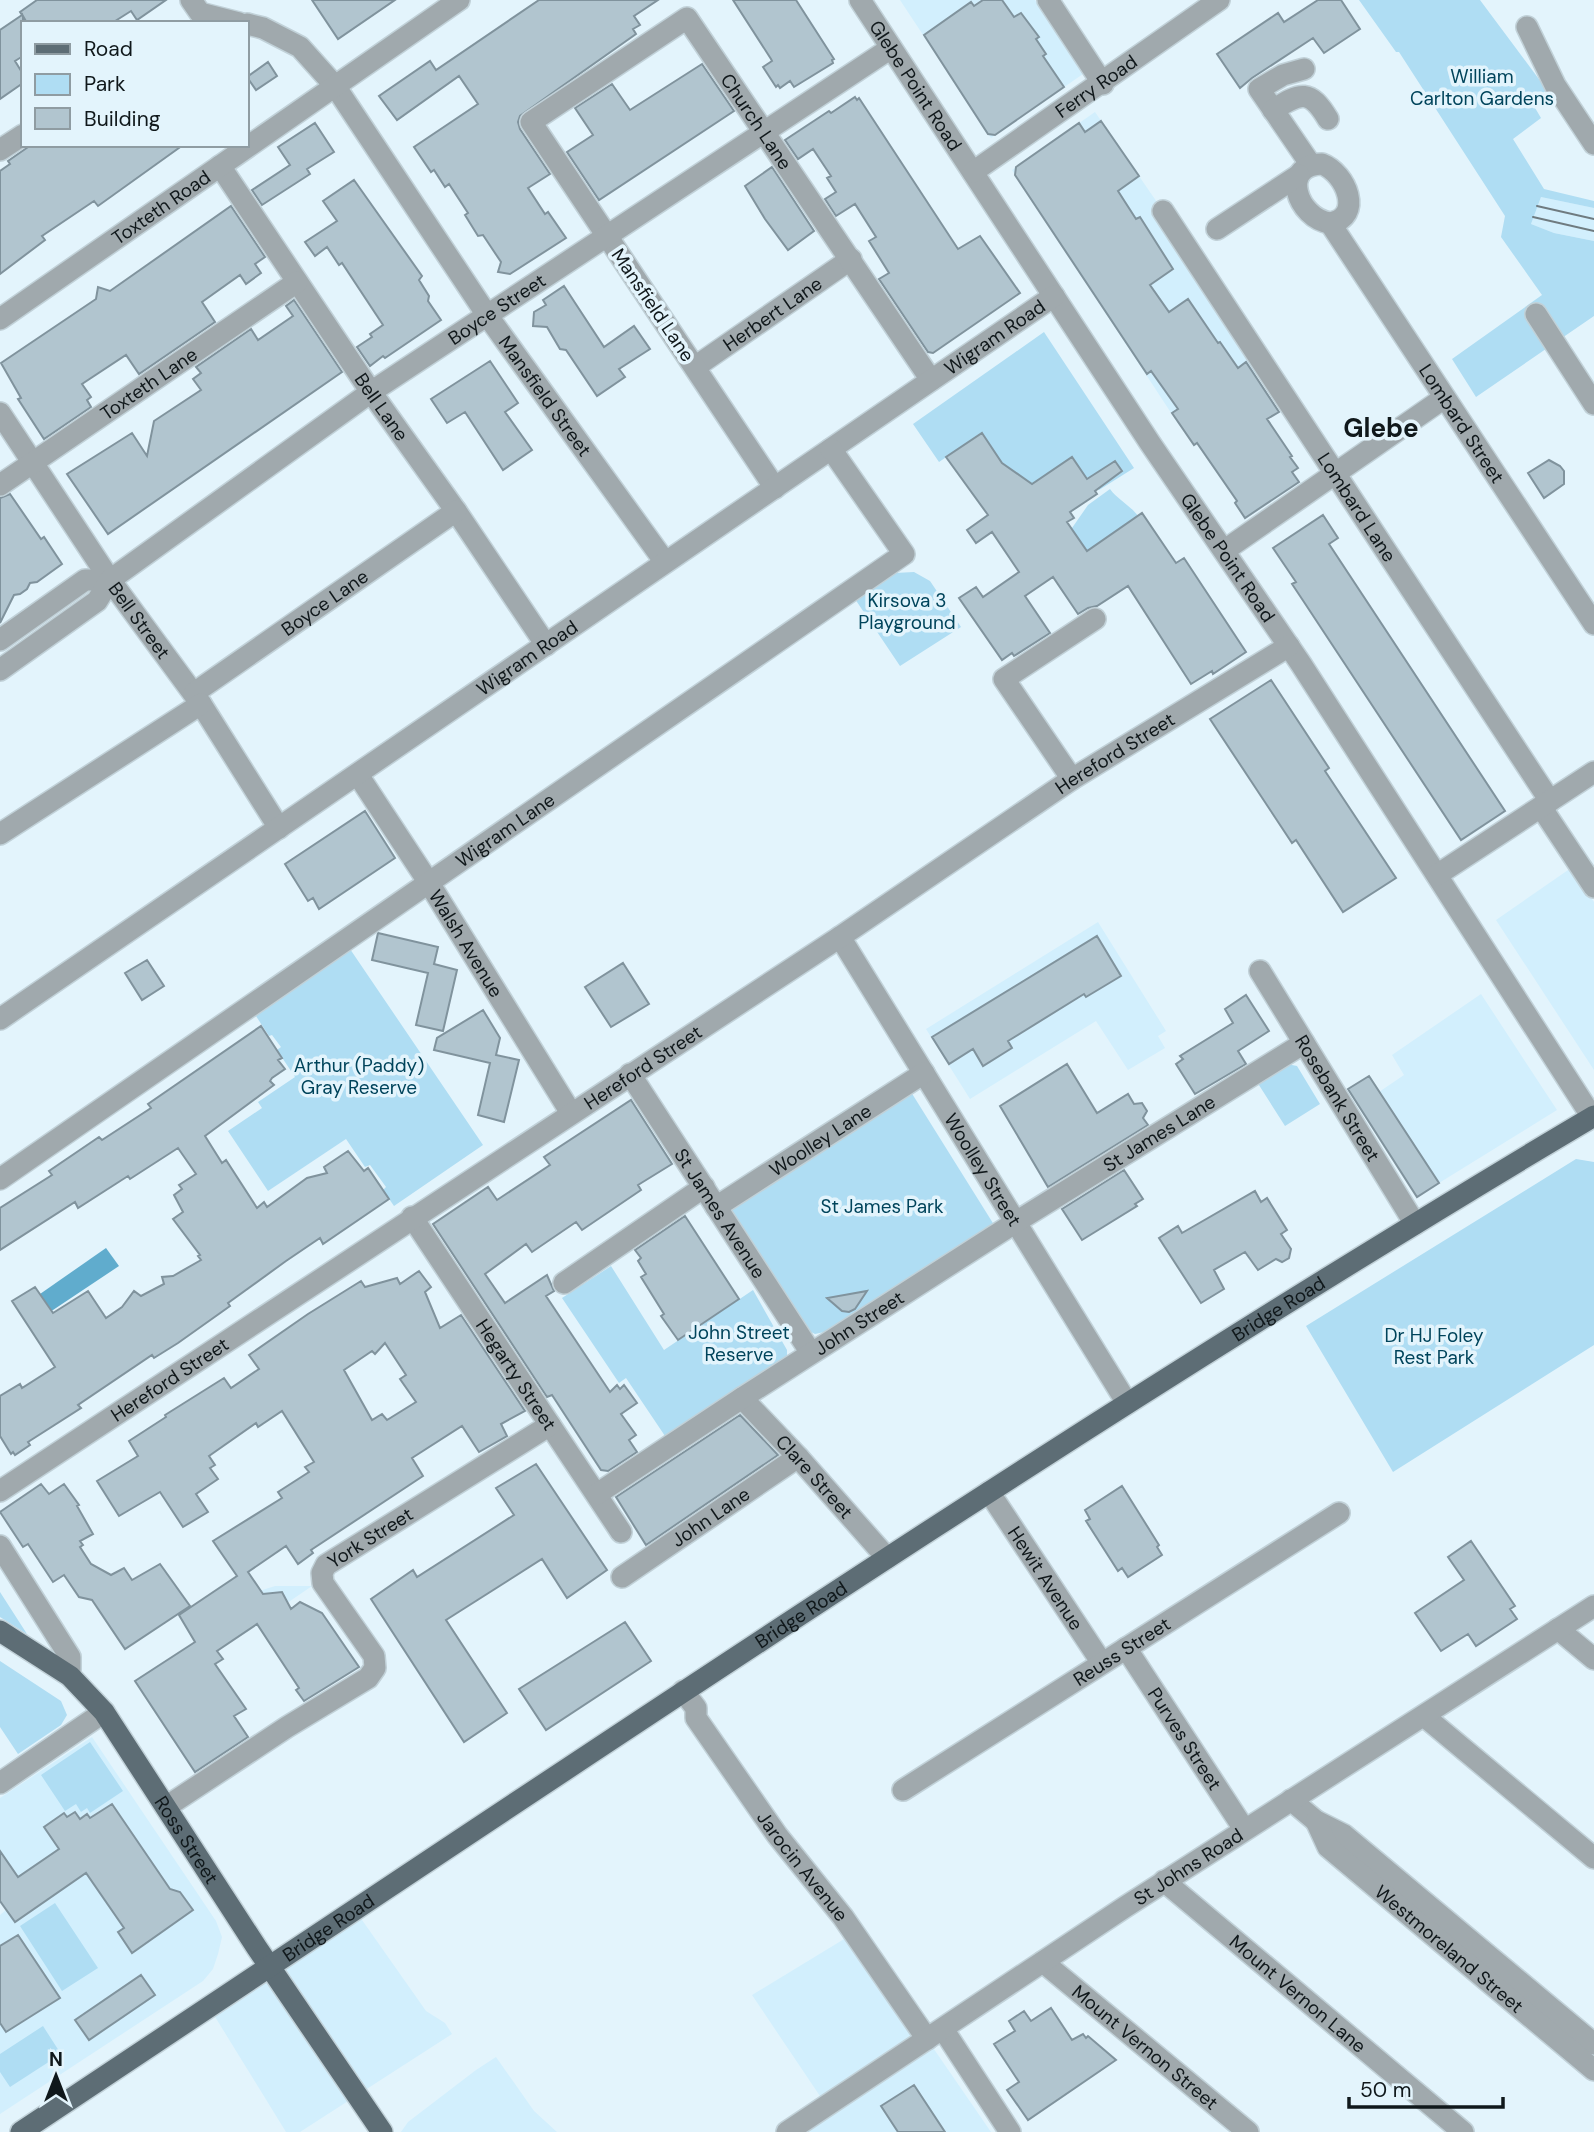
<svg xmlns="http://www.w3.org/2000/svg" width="1594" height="2132" viewBox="0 0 1594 2132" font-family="'DM Sans',sans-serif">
  <rect width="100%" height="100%" fill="#e3f4fc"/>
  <path fill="#d2effd" d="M900,0h135l48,74 -92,64z
    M1095,112l68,99 94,162 -78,52 -167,-255z
    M1541,197l53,11v33l-40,-8 -23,-9z
    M1571,868l23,34v168l-98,-150z
    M1098,922l68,109 -8,5 7,12 -37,22 -32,-49 -126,78 -44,-70z
    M1481,994l76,116 -118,73 -60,-91 25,-17 -12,-20z
    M275,1586h37l-54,37 -17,-26z
    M92,1737l124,184 6,16 -4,17 -5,15 -10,12 -203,133v-199l6,-5 -6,-9v-103z
    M355,1910l71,101 19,12 7,11 -152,98h-14l-77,-125z
    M854,1933l137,199h-204l39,-27 -74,-110z
    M496,2057l38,54 23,21h-156l7,-10 68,-52z"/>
  <path fill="#afddf3" d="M1359,0h121l67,90 -16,11 10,17 -28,21 31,50 50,12v7l-53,-11 -10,27 23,9 40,8v75l-118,81 -24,-38 90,-64 -41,-58 4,-21 -106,-164h-3z
    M1044,332l90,136 -35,22 -9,-13 -58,7 -36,-25 2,-2 -16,-24 -43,29 -26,-38z
    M1110,489c8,11 20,16 28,27l-51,35 -37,-8 22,-15 16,-23z
    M914,572l16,9 31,46 -61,39 -45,-67 40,-26z
    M350,949l133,196 -89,61 -11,-16 3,-3 -16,-22 -5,2 -19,-28 -78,52 -40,-60 34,-23 -4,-6 37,-25 -18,-27 4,-3 -9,-12 -3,1 -15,-23z
    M1287,1064l10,2 23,38 -35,22 -28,-44z
    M911,1092l85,136 -167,103 -14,3 -8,-4 -79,-121z
    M1576,1159l18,3v183l-201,127 -87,-146z
    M611,1266l53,84 89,-60 34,60v6l-122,80 -39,-58 -7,5 -57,-85z
    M0,1592l27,42 -27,-17z
    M0,1661l61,40 6,14 -6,10 -43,29 -18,-27z
    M90,1742l33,49 -33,22 -3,-5 -6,4 -5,-8 -11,7 -24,-36z
    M55,1903l43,65 -36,23 -42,-65z
    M43,2026l18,28 -51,33 -10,-15v-18z"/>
  <path fill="#60accd" d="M106,1248l13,18 -69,46 -10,-18z"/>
  <path fill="#b1c5cf" stroke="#80939d" stroke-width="2" fill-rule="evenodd" d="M37,0h129l-29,20 -6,-9 -19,12h-85l-4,-7v40l-8,5 8,13v9l-23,16v-69l22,-15 -2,-3z
    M312,0h83l-57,39z
    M539,0h119l-24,16 6,9 -7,4 3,5 -116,82 -2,6 2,7 30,45 -22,14 17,26 3,-2 18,26 -56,36 -12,-2 3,-10 -18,-27 -5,1 -13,-21 3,-2 -19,-29 -4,3 -11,-17 -3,2 -17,-25 64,-43 -19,-28 -62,44 -18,-24 51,-35 6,9z
    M733,0h63l38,59 -2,1 1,3 -39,24 -4,-6 -10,7 -2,-3 -2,2 -13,-20 9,-6 -1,-2z
    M983,0h19l12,17 7,-4 18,24 -3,2 10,15 -3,2 21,31 -69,48 -7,-1 -64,-99 47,-33 3,4z
    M1318,0h23l19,29 -36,24 -11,-15 -61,40 -12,10 -23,-34 61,-41 6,9z
    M268,62l9,14 -21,14 -9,-13z
    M702,64l32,47 -135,89 -32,-48 26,-17 -18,-27 37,-24 18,26z
    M855,97l2,3 2,-2 99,151 22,-13 40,57 -87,60 -5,-1 -49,-73 10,-6 -20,-32 7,-4 -21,-33 -19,12 -11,-17 11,-7 -9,-14 4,-2 -18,-27 -15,10 -13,-19 44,-29 2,2z
    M1101,121l38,55 -21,15 18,28 4,-2 33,52 -23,16 19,27 19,-13 30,44 2,-1 18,26 8,-6 33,50 -12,7 25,37 -2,1 8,11 -6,4 7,10 -54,36 -10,-15 2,-2 -40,-58 -3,2 -22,-32 6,-4 -27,-38 -4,3 -132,-199 1,-8 63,-44 6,9z
    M315,123l19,29 -27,17 3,5 -48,31 -10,-15 38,-25 -12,-18z
    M31,145h152l-85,61 -4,-5 -52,35 3,4 -45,34v-103l10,-7 -2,-3z
    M772,167l42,64 -26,19 -23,-31 -20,-33z
    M354,180l68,96 -3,4 10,16 -1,5 13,19 -56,38 -2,-2 -13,10 -13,-19 15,-10 -2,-3 13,-9 -41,-62 -3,2 -12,-18 -12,9 -10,-14 32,-21 -14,-20z
    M231,206l34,51 -10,7 6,9 -15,11 -6,-9 -38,27 13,20 -76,52 -13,-19 -44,29 9,13 -4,3 4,7 -47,32 -26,-40 3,-1 -20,-35 95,-64 2,-12 12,4z
    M564,286l40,61 30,-21 16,23 -31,20 6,8 -28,19 -31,-46 -6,-1 -13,-22 -14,-1 1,-14 12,-7 -3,-5z
    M294,300l48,72 -234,162 -41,-60 65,-41 15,23 7,-35 47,-31 -8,-11 8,-6 -5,-6 55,-38 7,11 35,-24 -7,-10z
    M490,361l28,42 -13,9 27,38 -29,20 -38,-58 -18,11 -16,-24z
    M982,433l20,30 30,21 40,-27 15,22 28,-18 7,10 -27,20 2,3 -27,18 4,6 -7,4 20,29 55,-38 34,50 8,-5 62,94 -33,22 -1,-3 -21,13 -63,-98 -31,20 -9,2 -10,6 -25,-37 -28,19 25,37 -36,23 -2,-3 -10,7 -43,-62 17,-11 7,10 36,-25 -27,-40 -16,11 -9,-13 21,-15 -42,-58z
    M1549,460l11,6 4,5v13l-20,14 -16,-25z
    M10,494l31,45 3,-2 18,27 -25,18 -7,1 -3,6 -7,5 -6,1 -14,28v-125z
    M1323,515l15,23 -9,6 176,267 -44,29 -157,-238 -12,-18 4,-2 -23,-34z
    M1271,680l58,88 -4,3 71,107 -53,34 -47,-72 -4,3 -82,-124z
    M365,811l30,47 -76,51 -6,-11 -5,3 -23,-37z
    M378,933l60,14 -4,17 23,6 -14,61 -27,-6 12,-52 -56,-13z
    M1097,936l24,40 -35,21 -2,-3 -76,47 4,7 -29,18 -10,-17 -24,15 -17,-27z
    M147,960l17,26 -22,14 -17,-27z
    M623,963l26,41 -38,23 -26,-40z
    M1246,995l23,36 -31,20 8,13 -51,30 -19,-30 7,-5 -3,-3 53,-33 -8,-14z
    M483,1010l17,28 -4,17 23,5 -15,62 -26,-7 12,-52 -56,-13 3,-12z
    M261,1026l21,32 -4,2 7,9 -13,9 -2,3 4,4 -69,51 17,27 4,-3 31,48 7,-6 3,5 40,-29 20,-5 -3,-6 24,-16 16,20 4,-3 21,31 -66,45 -3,-6 -34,23 -58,42 2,3 -52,37 -24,15 -2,-3 -74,50 3,3 -53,34 2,3 -15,10 -2,-3 -2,2 -11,-18v-40l20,-12 2,4 33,-21 -43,-66 23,-14 18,26 35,-22 18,27 16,-11 12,-16 7,5 23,-12 -2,-7 11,-1 28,-16 -3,-4 2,-1 -27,-36 10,-7 -9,-17 8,-6 -3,-4 17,-11 -18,-26 -48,31 -2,-3 -50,32 -3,-6 -75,48v-42l52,-33 -3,-4 50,-34 3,3 49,-32 -3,-4z
    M1067,1064l30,49 31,-19 6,10 8,-1 5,8 -4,7 5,7 -100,62 -48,-81z
    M1369,1076l70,107 -22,14 -69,-108z
    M631,1100l41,64 -34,21 3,5 -59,40 -6,-8 -44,30 -6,-8 -41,30 20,29 42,-28 7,16 -8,5 64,96 7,-7 3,4 4,-4 13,18 -16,11 15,21 -7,5 8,12 -29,19 -7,-1 -49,-75 -5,2 -114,-173 55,-37 9,13 53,-35 -6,-8z
    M1124,1170l19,29 -8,5 2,2 -55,34 -20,-31z
    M1255,1191l6,11 6,-4 20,32 -6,4 10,15 -2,9 -7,4 -6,-3 -18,11 -13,-18 -31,18 10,19 -23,14 -42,-65 19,-12 4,7z
    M685,1216l54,83 -61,41 -17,-24 3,-2 -23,-37 5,-3 -8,-13 3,-3 -6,-8z
    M419,1271l12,16 -6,5 15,36 21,-13 64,96 -24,13 6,12 -28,16 -17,-26 -50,32 11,18 -112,74 2,3 -15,11 -12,-18 -38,26 15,22 19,-2 9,17 9,-7 22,11 37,54 -55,34 -8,-11 3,-2 -42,-64 -40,27 6,8 -8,5 31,45 -12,7 14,21 -53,35 -60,-91 60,-39 -16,-27 58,-39 -24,-35 69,-43 -4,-6 31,-20 -4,-5 9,-5 -32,-51 -24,16 -2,-4 -47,33 6,9 -5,3 8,11 -22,15 12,18 -25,15 -23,-35 -41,24 -22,-35 41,-25 -9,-15 37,-24 -1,-2 59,-37 7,10 28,-19 -10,-14 59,-41 53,-33 4,6 32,-9 3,6zM385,1343l21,32 -6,4 16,23 -29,18 -5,-6 -10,6 -28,-50 28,-19 3,3z
    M867,1291l-12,18 -6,3 -7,-1 -15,-13z
    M740,1415l38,40 -132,90 -30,-48z
    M536,1464l71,106 -40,28 -25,-39 -96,61 61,93 -43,29 -93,-143 42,-29 4,7 97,-62 -18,-27z
    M41,1484l8,10 15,-10 15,21 -2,1 16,28 -13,7 3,4 -3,2 11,17 20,11 13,-7 8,12 28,-16 30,42 -65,43 -33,-49 -13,-3 -15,-22 -11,7 -25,-38 -5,3 -23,-35z
    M1122,1486l37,59 -2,2 5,8 -34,22 -6,-9 -4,3 -32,-50 4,-2 -5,-9z
    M1471,1541l44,65 -5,3 7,10 -41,27 -8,-12 -27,17 -26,-38 49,-33 -16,-23z
    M625,1622l26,39 -105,69 -27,-41z
    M112,1804l58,85 10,3 13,18 -61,43 -14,-21 6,-4 -38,-55 -71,49 -15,-21v-50l18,26 41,-28 -15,-22 20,-14 3,4 8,-5 5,7 7,-5 3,4z
    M18,1935l42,63 -54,34 -6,-9v-77z
    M141,1975l14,20 -66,45 -14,-20z
    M1051,2008l21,32 11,-6 3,4 2,-2 28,24 -88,60 -21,-30 12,-8 -25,-38 21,-13 -6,-10 15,-10 7,10z
    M914,2085l31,47h-47l-17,-26z"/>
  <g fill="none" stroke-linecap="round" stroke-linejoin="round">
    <defs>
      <g id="minor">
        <path d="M191,0l9,13 39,10"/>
        <path id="s1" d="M860,0l290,443 151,221 291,453"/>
        <path d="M1048,0l55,84"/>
        <path id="s2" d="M247,24l16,4 37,19 35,39 152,229 178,247"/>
        <path d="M1527,27l28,58 39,59"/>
        <path d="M1304,69l-21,6 -24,14 52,76"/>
        <path d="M1273,110c28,-18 37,-21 55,9"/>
        <path d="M0,150l23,-15"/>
        <path d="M1322,164c24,9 42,53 8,59 -33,-5 -51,-58 -8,-59z"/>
        <path id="s3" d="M220,166l151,226 85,119 90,134"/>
        <path id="s4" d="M973,172l246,-172"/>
        <path id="s5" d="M1163,211l387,590"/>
        <path id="s6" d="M1330,223l264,401"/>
        <path d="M1217,229l82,-54"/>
        <path d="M1536,314l58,90"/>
        <path id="s7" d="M0,319l459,-319"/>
        <path id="s8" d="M695,367l156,-108"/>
        <path id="s9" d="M0,413l110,167 91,124 78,124"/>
        <path id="s10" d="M0,485l297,-203"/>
        <path id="s11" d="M775,488l-244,-366 156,-104 244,362"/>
        <path d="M1225,550l219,-152"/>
        <path d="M0,640l85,-60h25"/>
        <path id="s12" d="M0,670l97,-69 13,-21 261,-188 520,-344"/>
        <path id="s13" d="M194,693l262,-182"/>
        <path id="s14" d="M358,775l71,108 142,230"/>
        <path d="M1072,779l-68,-100 91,-60"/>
        <path d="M1541,807l53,80"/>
        <path d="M0,834l201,-130"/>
        <path d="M1437,875l157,-103"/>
        <path id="s15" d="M840,937l287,466"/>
        <path id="s16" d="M1260,971l155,253"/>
        <path id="s17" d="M0,1019l1054,-723"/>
        <path id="s18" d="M630,1074l181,279"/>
        <path id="s19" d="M0,1179l904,-625 -73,-105"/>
        <path id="s20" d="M716,1207l208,-134"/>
        <path id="s21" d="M412,1217l209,315"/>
        <path d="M564,1283l140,-96"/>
        <path id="s22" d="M742,1398l56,59 89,101"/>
        <path id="s23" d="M0,1491l840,-554 232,-158 217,-133"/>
        <path id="s24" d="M989,1492l113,171"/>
        <path id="s25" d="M597,1494l145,-96 274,-176 288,-179"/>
        <path d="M0,1546l70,111v19"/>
        <path id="s26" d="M622,1577l176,-120"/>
        <path d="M1558,1629l36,30"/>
        <path id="s27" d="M1126,1648l118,181"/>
        <path id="s28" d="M683,1691l13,17v10l81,117 66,82 84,122"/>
        <path d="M1424,1716l170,142"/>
        <path d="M0,1783l104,-71"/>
        <path id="s29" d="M903,1790l436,-277"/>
        <path d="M1291,1800l25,21 28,14 250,209"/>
        <path id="s30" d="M166,1807l121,-80 81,-49 7,-10 -1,-12 -51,-73 -1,-10 4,-8 224,-140"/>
        <path id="s31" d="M1316,1821l12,26 266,223"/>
        <path id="s32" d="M1164,1881l299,251"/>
        <path id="s33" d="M1043,1962l205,170"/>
        <path d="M943,2029l67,103"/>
        <path id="s34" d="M787,2132l338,-225 469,-301"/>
      </g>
      <g id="major">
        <path id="s35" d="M0,1631l70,45 34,36 153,236 125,184"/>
        <path id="s36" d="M21,2132c520,-345 1036,-697 1573,-1016"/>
      </g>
    </defs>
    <use href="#minor" stroke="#c1d1d8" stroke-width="24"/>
    <use href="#major" stroke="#c1d1d8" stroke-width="24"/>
    <use href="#minor" stroke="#a0a9ad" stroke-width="21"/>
    <use href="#major" stroke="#5d6d75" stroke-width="21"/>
    <path stroke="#6f7b80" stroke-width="2" d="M1537,206l57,13
      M1533,217l61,14"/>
  </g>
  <g text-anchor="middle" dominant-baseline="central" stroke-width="7" stroke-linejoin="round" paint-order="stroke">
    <g font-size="19" fill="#00445b" stroke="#e3f4fc">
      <text x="1482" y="76">William<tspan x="1482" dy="22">Carlton Gardens</tspan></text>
      <text x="907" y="600">Kirsova 3<tspan x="907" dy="22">Playground</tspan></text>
      <text x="359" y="1065">Arthur (Paddy)<tspan x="359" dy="22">Gray Reserve</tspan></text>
      <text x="882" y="1206">St James Park</text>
      <text x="739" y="1332">John Street<tspan x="739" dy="22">Reserve</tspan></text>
      <text x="1434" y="1335">Dr HJ Foley<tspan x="1434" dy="22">Rest Park</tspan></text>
    </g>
    <g font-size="19" fill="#10181b" stroke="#e3f4fc">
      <text stroke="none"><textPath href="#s1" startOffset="102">Glebe Point Road</textPath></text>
      <text stroke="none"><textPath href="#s4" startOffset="150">Ferry Road</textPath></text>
      <text stroke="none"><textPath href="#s11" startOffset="752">Church Lane</textPath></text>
      <text stroke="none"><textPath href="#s7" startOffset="196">Toxteth Road</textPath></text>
      <text transform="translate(653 305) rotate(56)">Mansfield Lane</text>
      <text stroke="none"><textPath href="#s12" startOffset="616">Boyce Street</textPath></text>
      <text stroke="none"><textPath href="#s8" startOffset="94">Herbert Lane</textPath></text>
      <text stroke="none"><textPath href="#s17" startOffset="1206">Wigram Road</textPath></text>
      <text stroke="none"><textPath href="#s10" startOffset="180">Toxteth Lane</textPath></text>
      <text stroke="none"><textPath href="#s2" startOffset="485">Mansfield Street</textPath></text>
      <text stroke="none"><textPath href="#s3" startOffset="290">Bell Lane</textPath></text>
      <text stroke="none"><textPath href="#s6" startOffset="240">Lombard Street</textPath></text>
      <text stroke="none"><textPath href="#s5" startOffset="354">Lombard Lane</textPath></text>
      <text stroke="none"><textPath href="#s1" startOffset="668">Glebe Point Road</textPath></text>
      <text stroke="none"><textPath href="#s13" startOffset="159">Boyce Lane</textPath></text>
      <text stroke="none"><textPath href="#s9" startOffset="250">Bell Street</textPath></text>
      <text stroke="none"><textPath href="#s17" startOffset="639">Wigram Road</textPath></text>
      <text stroke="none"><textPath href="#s23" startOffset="1337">Hereford Street</textPath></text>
      <text stroke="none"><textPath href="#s19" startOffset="614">Wigram Lane</textPath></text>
      <text stroke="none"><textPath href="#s14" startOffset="200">Walsh Avenue</textPath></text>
      <text stroke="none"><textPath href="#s23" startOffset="770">Hereford Street</textPath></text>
      <text stroke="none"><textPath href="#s16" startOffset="149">Rosebank Street</textPath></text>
      <text stroke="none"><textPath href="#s25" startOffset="668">St James Lane</textPath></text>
      <text stroke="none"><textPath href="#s20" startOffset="124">Woolley Lane</textPath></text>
      <text stroke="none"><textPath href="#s15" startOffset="273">Woolley Street</textPath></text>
      <text stroke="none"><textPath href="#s18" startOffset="166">St James Avenue</textPath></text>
      <text stroke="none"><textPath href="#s36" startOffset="1503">Bridge Road</textPath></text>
      <text stroke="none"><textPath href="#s25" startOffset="313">John Street</textPath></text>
      <text stroke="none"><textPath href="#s21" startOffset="189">Hegarty Street</textPath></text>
      <text stroke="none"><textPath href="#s23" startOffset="203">Hereford Street</textPath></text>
      <text stroke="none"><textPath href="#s22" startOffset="107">Clare Street</textPath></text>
      <text stroke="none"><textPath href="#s26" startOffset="107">John Lane</textPath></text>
      <text stroke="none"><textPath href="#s30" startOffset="424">York Street</textPath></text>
      <text stroke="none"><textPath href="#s24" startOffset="103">Hewit Avenue</textPath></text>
      <text stroke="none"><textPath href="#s36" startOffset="936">Bridge Road</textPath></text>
      <text stroke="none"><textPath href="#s29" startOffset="259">Reuss Street</textPath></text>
      <text stroke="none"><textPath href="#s27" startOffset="108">Purves Street</textPath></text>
      <text stroke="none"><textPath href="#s35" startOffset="285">Ross Street</textPath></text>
      <text stroke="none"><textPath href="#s28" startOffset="214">Jarocin Avenue</textPath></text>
      <text stroke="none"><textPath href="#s34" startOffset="481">St Johns Road</textPath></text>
      <text stroke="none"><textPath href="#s36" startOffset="369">Bridge Road</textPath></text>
      <text stroke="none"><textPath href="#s31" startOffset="187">Westmoreland Street</textPath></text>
      <text stroke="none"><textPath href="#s32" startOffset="175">Mount Vernon Lane</textPath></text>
      <text stroke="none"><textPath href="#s33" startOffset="133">Mount Vernon Street</textPath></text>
    </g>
    <g font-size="26" font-weight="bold" fill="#10181b" stroke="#e3f4fc">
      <text x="1381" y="428">Glebe</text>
    </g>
  </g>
  <rect x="21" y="21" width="228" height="126" fill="#e3f4fc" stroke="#8f9ca2" stroke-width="2"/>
  <rect x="35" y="44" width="35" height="10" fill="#5d6d75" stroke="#8f9ca2" stroke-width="2"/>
  <text x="84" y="56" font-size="21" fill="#10181b">Road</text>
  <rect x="35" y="74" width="35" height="21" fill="#afddf3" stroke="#8f9ca2" stroke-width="2"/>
  <text x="84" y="91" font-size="21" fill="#10181b">Park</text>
  <rect x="35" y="108" width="35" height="21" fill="#b1c5cf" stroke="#8f9ca2" stroke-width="2"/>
  <text x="84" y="126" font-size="21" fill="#10181b">Building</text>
  <g transform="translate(56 2076)" stroke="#e3f4fc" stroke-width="5" paint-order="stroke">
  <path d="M0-5L12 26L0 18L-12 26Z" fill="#10181b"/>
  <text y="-10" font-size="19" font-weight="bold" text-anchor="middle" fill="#10181b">N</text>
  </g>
  <path d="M1349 2097v10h154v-10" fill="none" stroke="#10181b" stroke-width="3.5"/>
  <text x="1360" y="2097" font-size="21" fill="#10181b" stroke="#e3f4fc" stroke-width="5" paint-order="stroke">50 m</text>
</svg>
